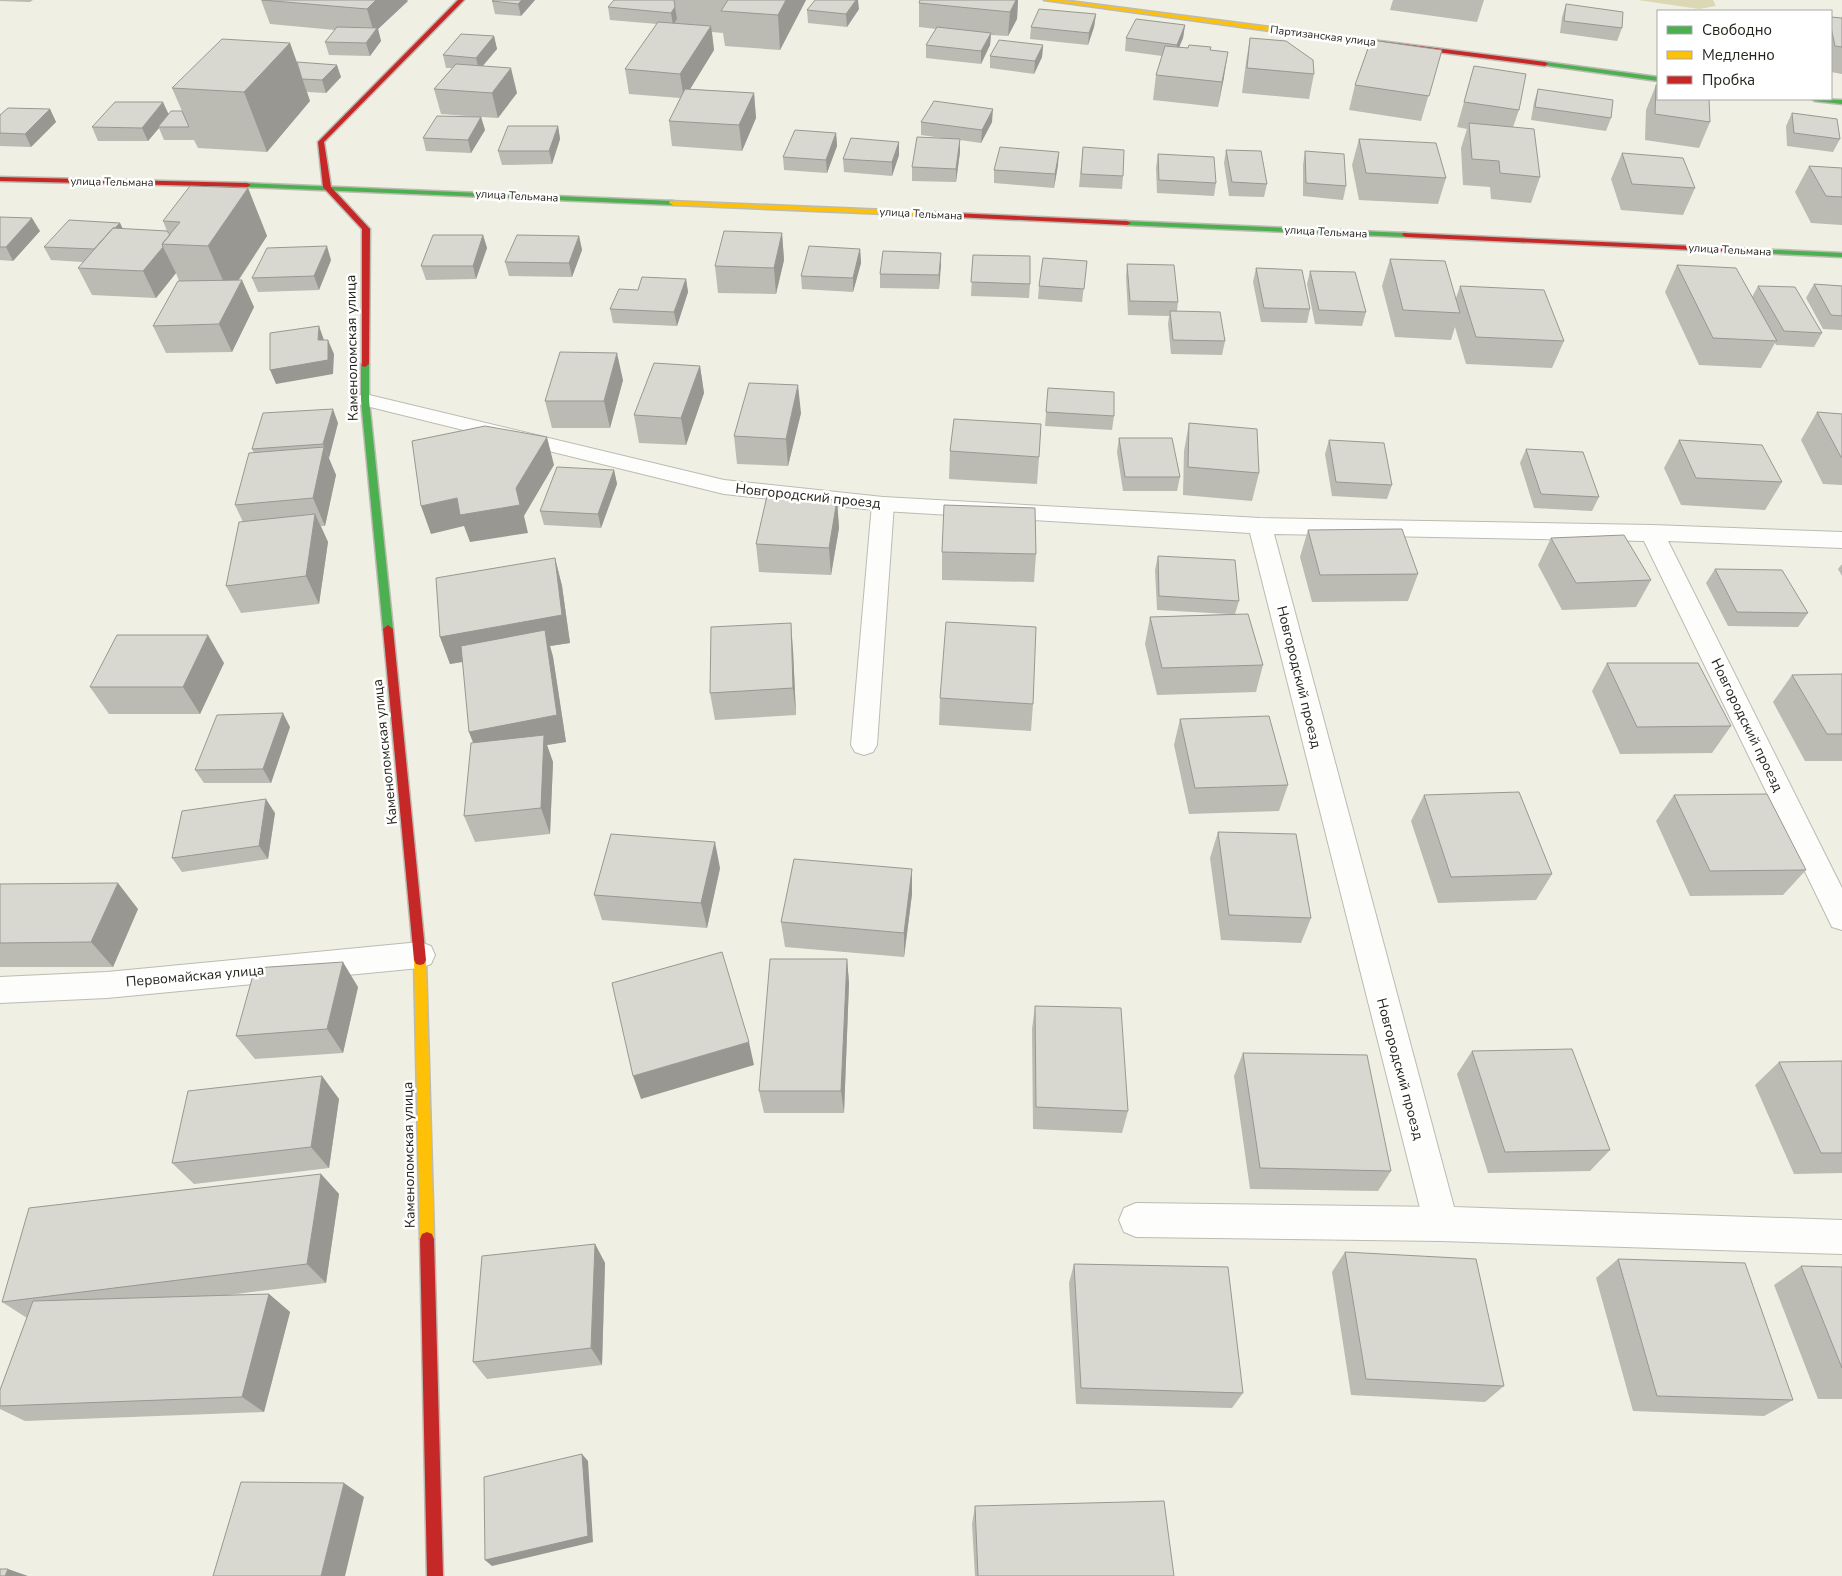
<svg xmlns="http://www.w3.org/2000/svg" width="1842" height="1576" viewBox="0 0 1842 1576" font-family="'Nunito Sans',sans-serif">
  <rect width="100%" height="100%" fill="#f0efe4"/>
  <path fill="#dcd7b5" d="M1638,0h75l3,6 -17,3z"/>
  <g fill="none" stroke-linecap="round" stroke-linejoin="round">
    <defs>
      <path id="lane" d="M883,497l8,2 3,5 -17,241 -4,7 -9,3 -9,-3 -4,-7 21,-241 3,-5z
        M1136,1203l305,4 12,5 5,12 -5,12 -12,5 -305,-4 -12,-5 -5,-12 5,-12z"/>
      <path id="street" d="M365,394l359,86 159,17 377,21 392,7 190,7v16l-174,-7 174,347v42l-10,-3 -188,-386 -370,-7 180,673 388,13v34l-401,-13 -12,-5 -5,-12 -174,-691 -367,-22 -159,-17 -366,-90 -4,-4 4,-4z
        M420,942l11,4 4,9 -4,9 -11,4 -313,30 -107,5v-26l107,-5z"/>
      <path id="fast" d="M1545,62l113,15v4l-115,-16v-2z
        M1812,99l30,1v4l-27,-3z
        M244,183l429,18 4,2 -4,2 -426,-18 -4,-2z
        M1124,221l282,12 4,2 -4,2 -279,-12 -4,-2z
        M1734,248l108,5v4l-105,-5 -4,-2z
        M365,361l4,3v36l24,229 -5,4 -5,-4 -22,-229v-36z"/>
      <path id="slow" d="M1044,0h17l239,31 3,2 -3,2z
        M670,201l264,11 4,2 -4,2 -261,-11 -4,-2z
        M420,955l4,1 2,4 8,279 -2,5 -5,2 -5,-2 -2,-5 -6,-279 2,-4z"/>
      <path id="jam" d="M458,0h6l-140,142 7,45 39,42 -1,135 -4,3 -3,-1v-137l-39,-42 -5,-45z
        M1300,31l245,31 3,2 -3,2 -247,-32 -1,-1z
        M0,177l247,6 4,2 -4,2 -247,-6z
        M931,212l196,9 4,2 -4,2 -193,-9 -4,-2z
        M1403,233l334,15 4,2 -4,2 -331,-15 -4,-2z
        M388,625l5,4 33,331 -2,4 -4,1 -4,-1 -2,-4 -31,-331z
        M427,1232l5,2 2,5 9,337h-16l-7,-337 2,-5z"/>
    </defs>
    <use href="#lane" stroke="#bcbbb2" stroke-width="2"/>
    <use href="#street" stroke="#bcbbb2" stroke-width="2"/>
    <use href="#fast" stroke="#bcbbb2" stroke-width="3"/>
    <use href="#slow" stroke="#bcbbb2" stroke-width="3"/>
    <use href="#jam" stroke="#bcbbb2" stroke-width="3"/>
    <use href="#lane" fill="#fdfdfb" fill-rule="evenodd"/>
    <use href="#street" fill="#fdfdfb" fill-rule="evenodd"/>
    <use href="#fast" fill="#4caf50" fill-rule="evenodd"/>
    <use href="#slow" fill="#ffc107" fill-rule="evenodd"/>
    <use href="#jam" fill="#c62828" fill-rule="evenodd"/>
  </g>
  <path fill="#bbbab3" d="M0,0h33l-3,2 -30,-1z
    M261,0l147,1 -30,28 3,12 -11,15 -41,-1 -4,-13 10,-12 -65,-6z
    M494,0h41l-14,16 -26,-2 -3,-13z
    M614,0h192l-26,50 -55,-4 -2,-13 -11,-1 2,18 -24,39 64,4 2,25 -14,33 -70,-5 -3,-25 11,-23 -51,-4 -4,-25 32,-45 -47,-4 -2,-13z
    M920,0h98l-1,19 -9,17 -17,-1 -1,10 -9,19 -55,-6v-13l10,-16 -17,-2v-24z
    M1393,0h91l-7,22 -87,-12z
    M1566,4l56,24 -5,13 -57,-8 2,-16z
    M859,9l-12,18 -39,-4 -1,-13z
    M1096,14l-2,13 -6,18 -58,-6 1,-12z
    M1831,17l11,1v56l-11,-2z
    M1185,25l-2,13 -4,9 31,3 14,27 -6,30 -65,-7 3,-25 6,-19 -37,-5 1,-13z
    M494,36l3,13 -14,17 34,27 -19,25 -17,-1 4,13 -14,23 -45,-2 -3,-13 57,-21 -39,-3 -7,-25 18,-21h-6l-3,-13z
    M1250,38l64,36 -5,25 -67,-6 4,-31z
    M290,43l7,19 44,15 -15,16 -19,-1 3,9 -43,51 -69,-4 -4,-8h-30l-5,-12 -11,13h-50l-6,-14 90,-16 -10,-23z
    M1043,45l-1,12 -8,17 -44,-6v-12z
    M1442,50l-21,71 -72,-11 6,-25z
    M1474,66l45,44 -6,17 27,50 -9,26 -40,-4 -1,-12 -27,-2 -2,-37 6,-19 -10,-2z
    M1656,85l54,37 -11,26 -54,-8 1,-30z
    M1538,89l73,29 -5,13 -75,-11 3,-18z
    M50,109l6,13 -25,25 -31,-1v-31z
    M1792,113l48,26 -7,13 -46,-6 -1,-20z
    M921,122h71l-11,21 -21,-3v12l-4,30 -44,-1v-14l30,-29 -21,-3z
    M558,126l2,13 -8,25 -50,1 -4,-14z
    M836,133l1,13 -10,27 -43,-3 -1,-13z
    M1359,139l87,39 -8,26 -79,-4 -7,-35z
    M899,142v13l-7,21 -48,-4 -1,-13z
    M1083,147l40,29 -1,13 -43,-2z
    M1226,150l41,34 -3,13 -35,-1 -5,-33z
    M1305,151l41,35 -3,14 -40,-4v-31z
    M1622,153l73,35 -12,27 -62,-5 -10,-31z
    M1158,154l58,29 -2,13 -57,-3 -1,-25z
    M1058,165l-4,23 -60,-5v-13z
    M1809,166l33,2v57l-31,-2 -16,-31z
    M248,188l19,48 -28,44 15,27 -22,45 -66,1 -13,-27 26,-45 -3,-8 -20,25 -64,-3 -14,-27 5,-6 -32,-2 -7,-13 76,-24 3,6 44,2 -4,-10z
    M0,217l40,14 -27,30 -13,-1z
    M782,233l2,27 -8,34 -58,-1 -3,-27z
    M483,235l4,13 -11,31 -50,1 -5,-14z
    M579,236l3,14 -10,27 -63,-1 -4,-14z
    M860,249l1,14 -8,29 -51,-3 -1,-13z
    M941,253l-2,36 -59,-1v-14z
    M973,255l57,29 -1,14 -58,-2z
    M1390,259l66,39 4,-12 104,55 -12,27 -86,-4 -11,-37 -4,13 -56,-3 -13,-51z
    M331,260l-12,30 -61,2 -6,-14z
    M1087,261l-5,41 -44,-3 1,-13z
    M1127,264l51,38 -1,9 48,30 -3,14 -51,-1 -3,-30 1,-8 -41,-1 -2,-38z
    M1677,265l75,32 6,-11 64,47 -8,14 -38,-2 -1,-2 -14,25 -62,-3 -34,-73z
    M1256,268l54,41 -3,14 -46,-1 -8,-40z
    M1310,271l56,41 -4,14 -47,-2 -8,-40z
    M686,279l2,13 -11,34 -64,-3 -3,-14 28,-19z
    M1814,284l28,2v44l-19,-1 -17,-31z
    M700,366l4,27 -18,52 -47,-2 -5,-28z
    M623,380l-13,48h-58l-7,-27z
    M1048,388l66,28 -2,14 -67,-4z
    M1817,412l25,2v71l-19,-1 -22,-44z
    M801,413l-13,53 -51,-2 -3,-28z
    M338,423l-9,35 7,17 -11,51h-4l7,16 -9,62 -78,9 -15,-27 17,-64 -8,-17 19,-52 -2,-4z
    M1189,423l70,50 -7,28 -69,-6 1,-44z
    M1119,438l61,39 -3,14h-54l-6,-39z
    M1329,440l63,45 -5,14 -55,-3 -7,-42z
    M1679,440l103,42 -17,28 -84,-5 -17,-37z
    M1526,449l73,48 -7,14 -58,-3 -14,-45z
    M950,451l89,6 -2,27 -88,-5z
    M614,470l3,14 -16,44 -57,-3 -4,-14z
    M837,500l2,28 -8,47 -72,-3 -3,-28z
    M1308,530l110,44 -10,27 -96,1 -12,-45z
    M1551,538l100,42 -15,27 -74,3 -24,-45z
    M942,552l94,2 -2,28 -92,-2z
    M1158,556l81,45 -4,13 28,51 -7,27 -99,3 -12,-51 5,-27 79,-3 -72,-4 -2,-40z
    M555,558l7,28 8,57 -20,3 3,11 13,85 -19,3 6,17 -3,72 -75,8 -11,-26 9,-73 -4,-11 -6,-70 -13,2 -10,-27z
    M1842,564v12l-4,-7z
    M1715,569l93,44 -10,14 -70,-1 -22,-43z
    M793,650l3,65 -81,5 -5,-27z
    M224,663l-24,51h-91l-19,-27z
    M1607,663l124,63 -19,27 -92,1 -28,-63z
    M1842,674v87h-37l-32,-59 19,-27z
    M940,698l93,6 -2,27 -92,-6z
    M1180,719l108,66 -9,26 -90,3 -15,-69z
    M290,727l-19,56h-67l-9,-13z
    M1424,795l128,79 -16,26 -98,3 -27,-82z
    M1674,795l132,75 -23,25 -93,1 -34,-75z
    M275,813l-7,46 -86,13 -10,-14z
    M1218,832l93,86 -10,25 -80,-3 -11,-82z
    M720,868l-13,60 -105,-8 -8,-25z
    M912,869v25l-8,63 -119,-10 -4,-25z
    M0,884l138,25 -25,58h-113z
    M847,959l2,24 -5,130h-80l-5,-22z
    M358,987l-15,66 -88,6 -19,-23z
    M1035,1006l93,105 -6,22 -89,-4 -1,-100z
    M1472,1051l138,99 -20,21 -102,2 -31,-99z
    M1243,1053l148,118 -13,20 -128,-2 -16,-113z
    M1842,1061v112l-48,1 -39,-89 24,-23z
    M322,1076l17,23 -10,69 -135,16 -22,-21z
    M321,1174l18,20 -13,89 -98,12 41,-1 21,18 -26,100 -239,9 -25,-12v-19l27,-72 -25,-16z
    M595,1244l10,19 -3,102 -115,14 -14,-17z
    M1345,1252l159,134 -19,16 -134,-7 -19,-123z
    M1618,1259l175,141 -29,16 -131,-5 -37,-133z
    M1074,1264l169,129 -11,15 -156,-4 -7,-121z
    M1801,1266l41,1v132h-24l-44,-114z
    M975,1506l199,70h-199l-3,-52z"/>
  <path fill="#989792" d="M376,0h31l1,1 -30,28 3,12 -11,15 -4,-13 8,-10 -7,-24z
    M522,0h13l-14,16 -3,-12z
    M786,0h20l-26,50 -2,-35z
    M856,0h2l1,9 -12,18 -1,-13z
    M1016,0h2l-1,19 -9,17 2,-24z
    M675,7l2,12 -4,6 -2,-12z
    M1096,14l-2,13 -6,18 1,-12z
    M1185,25l-2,13 -8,19 2,-12z
    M711,26l3,24 -30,49 -4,-25z
    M991,33l-1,12 -9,19v-13z
    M494,36l3,13 -18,21 -3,-12z
    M290,43l20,58 -43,51 -23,-60z
    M1043,45l-1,12 -8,17 1,-13z
    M1228,52l-4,25 -6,30 4,-25z
    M337,65l4,12 -15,16 -4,-13z
    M511,68l6,25 -19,25 -6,-25z
    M754,93l2,25 -14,33 -3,-26z
    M163,102l6,13 -11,12 1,1 -11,13 -6,-13z
    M50,109l6,13 -25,25 -6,-13z
    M993,109l-1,13 -11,21 1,-13z
    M481,117l4,13 -14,23 -3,-13z
    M558,126l2,13 -8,25 -3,-13z
    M836,133l1,13 -10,27 -1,-13z
    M960,139v13l-4,30v-13z
    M899,142v13l-7,21v-14z
    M1059,152l-1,13 -4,23 1,-14z
    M248,188l19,48 -38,58 -21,-48z
    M32,218l8,13 -27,30 -7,-14z
    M120,223l6,13 -30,13z
    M782,233l2,27 -8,34 -2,-26z
    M483,235l4,13 -11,31 -3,-13z
    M579,236l3,14 -10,27 -3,-14z
    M327,246l4,14 -12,30 -5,-14z
    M163,247l13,26 -20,25 -13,-27z
    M860,249l1,14 -8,29v-14z
    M941,253v13l-2,23v-14z
    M686,279l2,13 -11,34 -3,-14z
    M242,280l12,27 -22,45 -13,-28z
    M319,326l5,14v14l-6,-14z
    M328,340l6,14 -1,20 -57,10 -6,-14z
    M617,353l6,27 -13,48 -6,-27z
    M700,366l4,27 -18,52 -5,-27z
    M798,385l3,28 -13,53 -2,-27z
    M333,409l5,14 -9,35 -6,-14z
    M547,437l7,28 -30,51 4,17 -58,9 -6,-16 -33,8 -10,-28 36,-8 59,-10z
    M324,447l12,28 -11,51 -12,-28z
    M614,470l3,14 -16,44 -3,-14z
    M837,500l2,28 -8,47 -2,-27z
    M315,514l13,28 -9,62 -13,-28z
    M555,558l7,28 8,57 -20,3 3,11 13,85 -19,3 6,17 -3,72 -9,-26 -61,-49 -11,-27 79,-85 -98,17 -10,-27z
    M791,623l2,27 3,65 -3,-27z
    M208,635l16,28 -24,51 -17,-27z
    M283,713l7,14 -19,56 -8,-14z
    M266,799l9,14 -7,46 -9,-13z
    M715,842l5,26 -13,60 -6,-25z
    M912,869v25l-8,63v-24z
    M118,883l20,26 -25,58 -22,-25z
    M847,959l2,24 -5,130 -3,-22z
    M343,962l15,25 -15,66 -16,-24z
    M749,1042l5,23 -113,34 -8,-23z
    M322,1076l17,23 -10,69 -18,-21z
    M321,1174l18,20 -13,89 -19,-19z
    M595,1244l10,19 -3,102 -11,-17z
    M269,1294l21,18 -26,100 -22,-15z
    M582,1454l6,7 5,81 -101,24 -7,-6z
    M344,1483l20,14 -19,79h-24z
    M8,1569l20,7h-23z"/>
  <path fill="#d9d8d0" stroke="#989792" d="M262,0h114l-9,9z
    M494,0h28l-4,4 -26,-3z
    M614,0h60l1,7 -4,6 -63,-6z
    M728,0h58l-8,15 -57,-4z
    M815,0h41l-10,14 -39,-4z
    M920,0h96l-6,12 -91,-9z
    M1566,4l57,8 -1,16 -58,-7z
    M1039,9l57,5 -7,19 -58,-6z
    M1831,17l11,1v29l-7,-1 -4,-19z
    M1136,19l49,6 -8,20 -51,-7z
    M658,22l53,4 -31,48 -55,-5z
    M337,27l40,1 -11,15 -41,-1z
    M937,27l54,6 -10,18 -55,-6z
    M461,34l33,2 -18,22 -33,-3z
    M1250,38l36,3 27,19 1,14 -67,-6z
    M222,39l68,4 -46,49 -72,-4z
    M999,40l44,5 -8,16 -45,-5z
    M1371,40l71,10 -13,46 -74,-11z
    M1189,45l22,2 -1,3 18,2 -6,30 -66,-7 9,-29 23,2z
    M297,62l40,3 -15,15 -20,-1z
    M456,64l55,4 -19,25 -58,-4z
    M1474,66l52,8 -7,36 -55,-8z
    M1656,85h2v14h51l1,23 -55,-8z
    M685,89l69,4 -15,32 -70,-4z
    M1538,89l75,11 -2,18 -76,-11z
    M934,101l59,8 -11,21 -61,-8z
    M115,102h48l-21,26 -50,-1z
    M8,108l42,1 -25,25 -25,-1v-18z
    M171,111h11l7,16h-31z
    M1792,113l45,6 3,20 -46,-6z
    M437,116l44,1 -13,23 -45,-2z
    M1469,123l65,6 6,48 -40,-4 -1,-12 -27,-2z
    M508,126h50l-9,25h-51z
    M795,130l41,3 -10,27 -43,-3z
    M917,137l43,2 -4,30 -44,-2z
    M851,138l48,4 -7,20 -49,-3z
    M1359,139l77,4 10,35 -80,-5z
    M1000,147l59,5 -4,22 -61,-4z
    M1083,147l41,3 -1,26 -42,-2z
    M1226,150l35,1 6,33 -35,-2z
    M1305,151l39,3 2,32 -40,-3z
    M1622,153l61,5 12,30 -63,-4z
    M1158,154l56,3 2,26 -57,-3z
    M1809,166l33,2v29l-16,-1z
    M190,186l58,2 -40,58 -46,-2 18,-22 -17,-1z
    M0,217l32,1 -26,29h-6z
    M69,220l51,3 -5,5h-2l-19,21 -50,-2z
    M113,228l54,3 3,4 -8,9 1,3 -20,24 -65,-3z
    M724,231l58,2 -8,35 -59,-2z
    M433,235h50l-10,31h-52z
    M517,235l62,1 -10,27 -64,-1z
    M327,246l-13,30 -62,2 15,-30z
    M809,246l51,3 -7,29 -52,-2z
    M883,251l58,2 -2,22 -59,-1z
    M973,255l57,1v28l-59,-2z
    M1043,258l44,3 -3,28 -45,-3z
    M1390,259l55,2 15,52 -57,-3z
    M1127,264l47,1 4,37 -48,-1z
    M1677,265l59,3 41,73 -64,-3z
    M1256,268l46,2 8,39 -46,-1z
    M1310,271l45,1 11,40 -47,-2z
    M642,277l44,2 -12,33 -64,-3 9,-20 19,1z
    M242,280l-23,44 -66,2 25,-45z
    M1814,284l28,2v30l-11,-1z
    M1460,286l84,4 20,51 -88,-4z
    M1758,286l37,1 27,46 -38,-2z
    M1170,311l50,1 5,29 -52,-1z
    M319,326l-1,14h10v20l-58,10v-37z
    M560,352l57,1 -13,48h-59z
    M654,363l46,3 -19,52 -47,-3z
    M749,383l49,2 -12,54 -52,-3z
    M1048,388l66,4v24l-68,-4z
    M333,409l-10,35 -71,5 11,-36z
    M1817,412l25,2v43h-1z
    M954,419l87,5 -2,33 -89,-6z
    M1189,423l68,6 2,44 -71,-6z
    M485,426l62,11 -31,51 4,17 -60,10 -3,-17 -36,8 -9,-65z
    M1119,438h53l8,39h-55z
    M1329,440l55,3 8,42 -56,-3z
    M1679,440l83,5 20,37 -86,-4z
    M324,447l-11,51 -78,7 14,-52z
    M1526,449l57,3 16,45 -58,-3z
    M557,467l57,3 -16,44 -58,-3z
    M767,496l70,4 -8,48 -73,-4z
    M944,505l91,3 1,46 -94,-2z
    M315,514l-9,62 -80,10 13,-64z
    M1402,529l16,45 -98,1 -12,-45z
    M1624,535l27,45 -75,3 -25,-45z
    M1158,556l77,4 4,41 -80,-5z
    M555,558l7,57 -122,22 -4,-59z
    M1715,569l67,1 26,43 -71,-1z
    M1248,614l15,51 -101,3 -12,-51z
    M946,622l90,5 -3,77 -93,-6z
    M791,623l2,65 -83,5 1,-66z
    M545,630l12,85 -88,17 -8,-86z
    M117,635h91l-25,52h-93z
    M1607,663h91l33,63 -94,1z
    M1842,674v60h-15l-35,-59z
    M283,713l-20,56 -68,1 22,-55z
    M1269,716l19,69 -93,3 -15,-69z
    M544,735l-3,73 -77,8 7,-73z
    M1519,792l33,82 -101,3 -27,-82z
    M1767,794l39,76 -96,1 -36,-76z
    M266,799l-7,47 -87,12 10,-47z
    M1218,832l78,2 15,84 -82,-3z
    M611,834l104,8 -14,61 -107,-8z
    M794,859l118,10 -8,64 -123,-11z
    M118,883l-27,59 -91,1v-59z
    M722,952l27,90 -116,34 -21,-93z
    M770,959h77l-6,132h-82z
    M343,962l-16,67 -91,7 19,-68z
    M1035,1006l86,2 7,103 -92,-4z
    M1572,1049l38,101 -105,2 -33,-101z
    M1243,1053l124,2 24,116 -131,-3z
    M1842,1061v92h-21l-42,-91z
    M322,1076l-11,71 -139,16 16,-72z
    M321,1174l-14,90 -305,38 27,-94z
    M595,1244l-4,104 -118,14 9,-106z
    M1345,1252l131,7 28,127 -138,-7z
    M1618,1259l127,4 48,137 -136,-4z
    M1074,1264l154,3 15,126 -162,-5z
    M1801,1266l41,1v101z
    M269,1294l-27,103 -242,9v-16l33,-89z
    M582,1454l6,82 -103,24 -1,-83z
    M241,1482l103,1 -23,93h-108z
    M1164,1501l10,75h-196l-3,-70z
    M0,1569h8l-3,7h-5z"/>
  <g text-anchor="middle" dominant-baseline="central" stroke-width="5" stroke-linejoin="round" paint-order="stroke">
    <g font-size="11" fill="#25241c" stroke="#fff">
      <text transform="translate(1323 36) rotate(7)">Партизанская улица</text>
      <text transform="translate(112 182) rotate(1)">улица Тельмана</text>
      <text transform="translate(517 196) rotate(3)">улица Тельмана</text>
      <text transform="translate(921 214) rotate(3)">улица Тельмана</text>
      <text transform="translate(1326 232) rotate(3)">улица Тельмана</text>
      <text transform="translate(1730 250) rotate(3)">улица Тельмана</text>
    </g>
    <g font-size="14" fill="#25241c" stroke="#fff">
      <text transform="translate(352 348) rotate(-91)">Каменоломская улица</text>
      <text transform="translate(808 496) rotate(6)">Новгородский проезд</text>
      <text transform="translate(1299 677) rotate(76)">Новгородский проезд</text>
      <text transform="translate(1747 725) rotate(64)">Новгородский проезд</text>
      <text transform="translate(385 752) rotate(-96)">Каменоломская улица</text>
      <text transform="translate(195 976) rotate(-5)">Первомайская улица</text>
      <text transform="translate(1400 1069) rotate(75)">Новгородский проезд</text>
      <text transform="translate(409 1155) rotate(-91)">Каменоломская улица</text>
    </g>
  </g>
  <rect x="1657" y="10" width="175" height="90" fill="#ffffff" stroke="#a8a7a4"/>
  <rect x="1667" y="26" width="25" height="8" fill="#4caf50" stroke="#a8a7a4"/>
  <text x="1702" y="35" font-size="15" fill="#25241c">Свободно</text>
  <rect x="1667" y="51" width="25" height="8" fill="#ffc107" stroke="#a8a7a4"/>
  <text x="1702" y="60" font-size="15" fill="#25241c">Медленно</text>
  <rect x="1667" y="76" width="25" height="8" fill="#c62828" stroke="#a8a7a4"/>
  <text x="1702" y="85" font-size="15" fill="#25241c">Пробка</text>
</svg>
